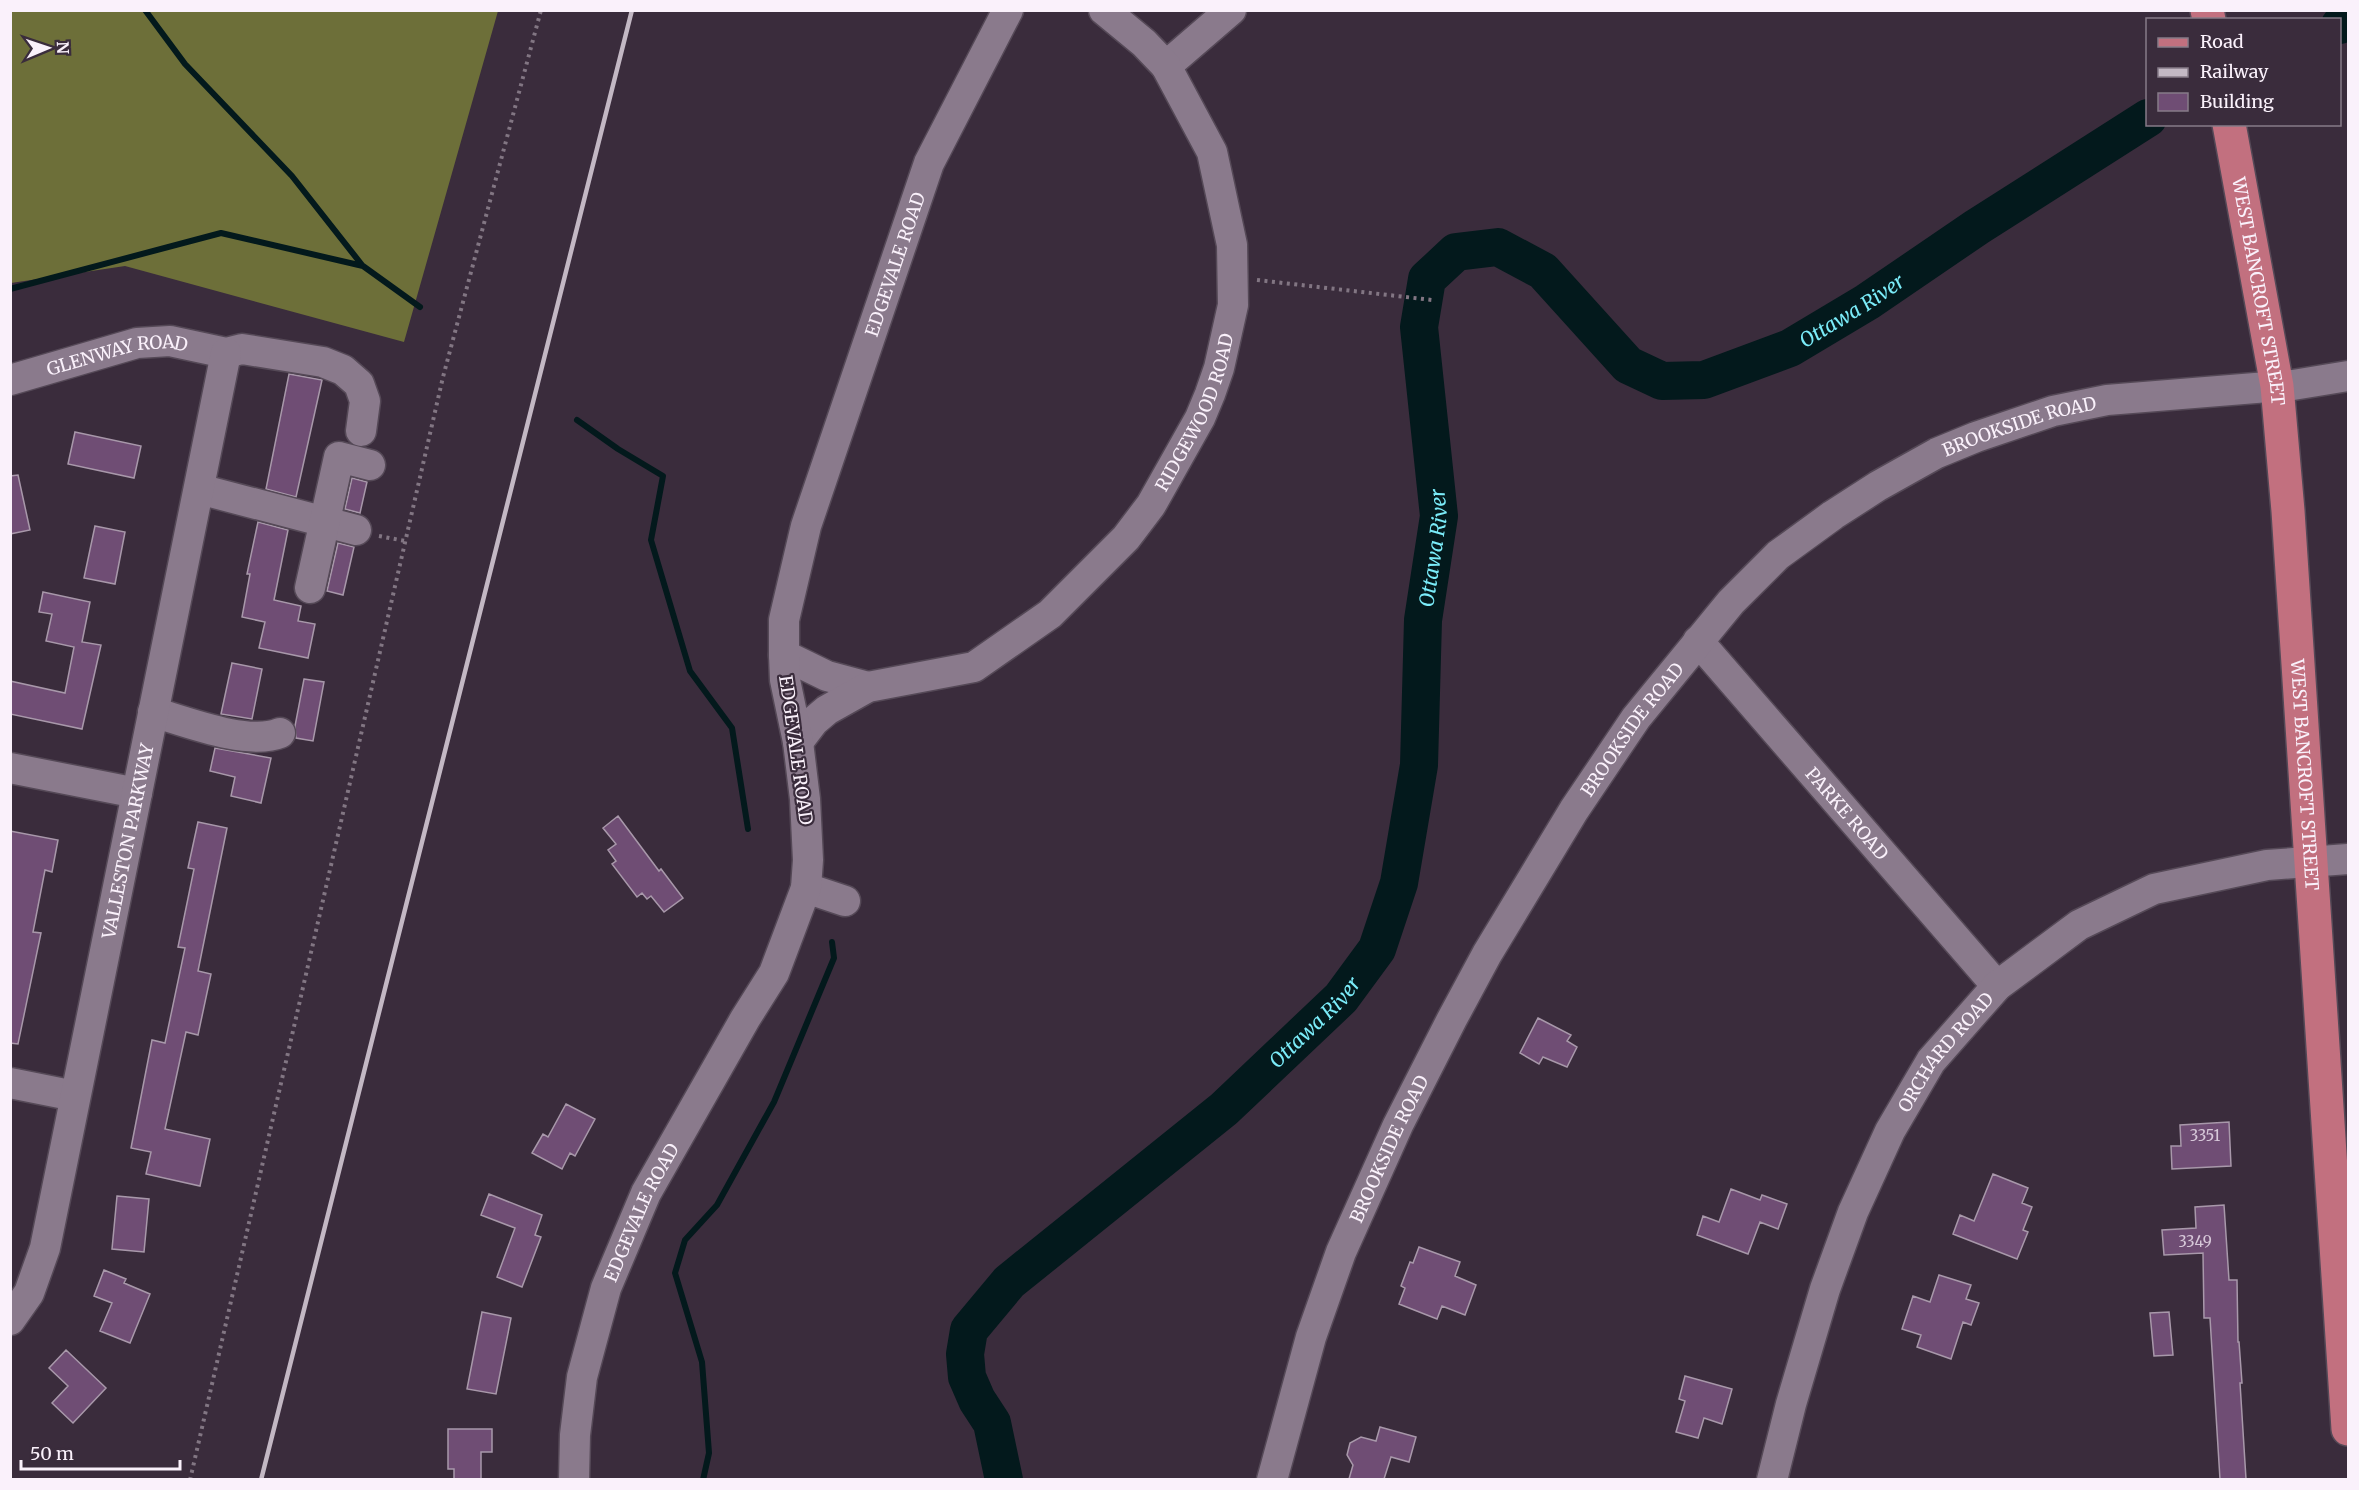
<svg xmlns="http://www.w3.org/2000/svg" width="2359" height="1490" viewBox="0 0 2359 1490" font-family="Merriweather,serif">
  <rect width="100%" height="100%" fill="#3a2c3c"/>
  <path fill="#6d6f39" d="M10,11h488l-94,331 -279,-76 -114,17z"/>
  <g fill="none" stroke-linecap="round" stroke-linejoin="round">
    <path stroke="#03191c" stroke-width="6" d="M145,10l40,54 107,112 70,89
      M10,289l211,-56 142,33 57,41
      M577,420l41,29 45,27 -12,64 39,131 42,57 16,101
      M703,1480l6,-27 -7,-91 -27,-89 10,-33 32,-35 57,-103 60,-144 -2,-16"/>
    <g stroke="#03191c" stroke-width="38">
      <path d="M2340,25l8,-4"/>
      <path id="s1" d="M1004,1480l-12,-57 -15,-23 -10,-23 -2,-23 4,-24 40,-48 215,-173 117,-111 36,-49 22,-66 20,-118 4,-145 16,-104 -20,-189 8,-48 29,-27 42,-5 45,24 85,94 34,16 42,-1 86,-32 77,-46 110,-75 171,-109"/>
    </g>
  </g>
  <path fill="#6f4d74" stroke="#a898aa" stroke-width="1.5" d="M289,374l33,6 -26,117 -30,-8z
    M75,432l66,14 -7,32 -66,-14z
    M18,475l12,55 -20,4v-58z
    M352,478l15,4 -7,31 -15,-4z
    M258,522l30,8 -14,70 27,6 -3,15 17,3 -7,34 -49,-10 6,-26 -23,-5 8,-43h-3z
    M95,526l30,6 -10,52 -31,-6z
    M338,543l16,4 -11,48 -16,-4z
    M43,592l47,10 -8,40 19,3 -19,84 -72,-15v-33l55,12 9,-46 -28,-6 6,-27 -13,-2z
    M232,663l30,6 -10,50 -31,-5z
    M304,679l20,3 -11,59 -17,-3 -1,-12z
    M215,748l56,10 -10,45 -30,-7 4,-19 -25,-6z
    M618,816l41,55 2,-2 22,29 -19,14 -13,-16 -4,3 -5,-6 -5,4 -25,-33 4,-3 -8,-11 8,-6 -13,-16z
    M198,822l29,6 -29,143 13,3 -13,61 -12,-3 -21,97 45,10 -10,47 -54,-12 5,-22 -20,-4 21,-108 13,3 20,-95 -7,-1 16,-78 -6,-1z
    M10,831l48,9 -6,32 -7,-2 -12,62 8,1 -23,111 -8,-1z
    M1538,1018l33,17 -4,6 10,6 -10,20 -24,-10 -4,7 -19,-11z
    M566,1104l29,15 -20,37 -5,-3 -8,16 -30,-16 11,-19 5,3z
    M2229,1122l2,44 -59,3 -1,-23h10l-1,-21z
    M1993,1174l35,14 -6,15 10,4 -9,23 5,2 -11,27 -64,-25 7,-19 14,6z
    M1731,1189l29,11 2,-5 25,9 -9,25 -18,-7 -12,32 -51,-19 6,-19 16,6z
    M489,1194l53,21 -7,20 6,2 -19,50 -25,-10 18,-49 -34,-13z
    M117,1196l32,3 -5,53 -32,-3z
    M2224,1205l5,75h8l1,62h1l3,41h-2l6,96h-26l-10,-161h-6l-1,-65 -39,2 -2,-25 34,-2 -1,-21z
    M1419,1247l41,15 -5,14 21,9 -11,30 -23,-9 -5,13 -38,-15 6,-16 -4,-2 9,-24 3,1z
    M104,1270l22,9 -2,4 26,11 -20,49 -30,-12 12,-28 -18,-7z
    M1939,1275l32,10 -5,14 13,4 -8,22 -8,-3 -12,37 -34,-12 4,-12 -19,-6 11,-33 17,6z
    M482,1312l29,6 -15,76 -29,-5z
    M2169,1312l4,43 -19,1 -4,-43z
    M66,1350l40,38 -33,35 -21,-20 16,-17 -19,-18z
    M1685,1376l47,13 -10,35 -18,-6 -6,20 -22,-6 9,-31 -6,-2z
    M1380,1427l36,10 -7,25 -18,-5 -7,22h-35l4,-14 -6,-10 3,-12 11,-6 15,4z
    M448,1429h44v23h-11v27h-27v-10h-6z"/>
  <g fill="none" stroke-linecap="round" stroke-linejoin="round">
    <defs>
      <g id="minor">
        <path d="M1166,66l65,-56"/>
        <path id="s2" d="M10,380l127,-37 33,-2 56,12 16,-4 81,13 20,8 16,14 6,17 -4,30"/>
        <path d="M199,489l157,41"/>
        <path d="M310,588l29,-131 31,8"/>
        <path id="s3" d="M1698,641l299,345"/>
        <path d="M784,655l43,21 41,11"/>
        <path d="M153,712c34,10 95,34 127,21"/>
        <path id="s4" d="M798,742l16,-21 13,-11 41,-23 106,-20 76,-53 76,-76 25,-33 49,-87 10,-24 9,-26 14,-63 -1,-60 -20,-93 -46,-86 -22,-23 -40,-33"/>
        <path d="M10,768l127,25"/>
        <path d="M806,888l39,13"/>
        <path d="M10,1083l65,13"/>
        <path id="s5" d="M10,1320l19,-27 16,-45 181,-895"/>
        <path id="s6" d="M574,1480l1,-45 7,-58 24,-89 40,-95 99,-174 29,-46 32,-85 2,-28 -3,-61 -7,-57 -13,-62 -1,-25v-35l22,-94 123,-363 79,-153"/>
        <path id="s7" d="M1272,1480l39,-143 30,-85 57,-127 54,-106 35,-65 87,-144 62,-92 95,-116 47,-47 55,-40 45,-29 59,-33 39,-16 77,-26 54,-11 186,-15 55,-9"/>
        <path id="s8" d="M1772,1480l19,-76 34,-115 28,-77 37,-81 41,-70 66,-75 82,-61 75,-36 113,-24 81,-6"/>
      </g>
      <g id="major">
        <path d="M2207,10l2,10"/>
        <path id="s9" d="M2229,124l48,262 11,125 60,918"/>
      </g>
    </defs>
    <use href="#minor" stroke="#554957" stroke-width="33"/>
    <use href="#major" stroke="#554957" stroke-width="36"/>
    <path stroke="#827683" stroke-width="4" stroke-dasharray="3 4.5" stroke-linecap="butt" d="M1257,280l175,20
      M379,536l26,5
      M190,1480l253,-1103 98,-367"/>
    <use href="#minor" stroke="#8a7a8c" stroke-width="30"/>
    <use href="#major" stroke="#c2707f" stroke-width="33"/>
    <path stroke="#c3b8c4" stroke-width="4.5" d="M261,1480l371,-1470"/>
  </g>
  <g text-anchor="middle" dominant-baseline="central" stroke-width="4.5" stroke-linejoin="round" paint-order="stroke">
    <g font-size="15" fill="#d7c8d9">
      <text x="2205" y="1135">3351</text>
      <text x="2195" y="1241">3349</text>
    </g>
    <g font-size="18" fill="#faf1fb" stroke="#3a2c3c">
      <text stroke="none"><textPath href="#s6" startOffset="1287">EDGEVALE ROAD</textPath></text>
      <text stroke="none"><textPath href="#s9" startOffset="170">WEST BANCROFT STREET</textPath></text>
      <text stroke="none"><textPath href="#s2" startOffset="111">GLENWAY ROAD</textPath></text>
      <text stroke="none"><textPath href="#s4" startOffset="543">RIDGEWOOD ROAD</textPath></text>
      <text stroke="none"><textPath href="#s7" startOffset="1342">BROOKSIDE ROAD</textPath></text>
      <text stroke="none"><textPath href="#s7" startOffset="838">BROOKSIDE ROAD</textPath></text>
      <text transform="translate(796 750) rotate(82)">EDGEVALE ROAD</text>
      <text stroke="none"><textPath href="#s9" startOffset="656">WEST BANCROFT STREET</textPath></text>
      <text stroke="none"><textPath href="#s3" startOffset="228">PARKE ROAD</textPath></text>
      <text stroke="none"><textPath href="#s5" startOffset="496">VALLESTON PARKWAY</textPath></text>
      <text stroke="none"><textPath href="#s8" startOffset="466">ORCHARD ROAD</textPath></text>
      <text stroke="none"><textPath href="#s7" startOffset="352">BROOKSIDE ROAD</textPath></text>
      <text stroke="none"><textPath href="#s6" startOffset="279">EDGEVALE ROAD</textPath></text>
    </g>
    <g font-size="20" font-style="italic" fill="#7becf9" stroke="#3a2c3c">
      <text stroke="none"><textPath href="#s1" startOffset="1900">Ottawa River</textPath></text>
      <text stroke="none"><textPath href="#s1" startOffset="1126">Ottawa River</textPath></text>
      <text stroke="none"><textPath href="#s1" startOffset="622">Ottawa River</textPath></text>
    </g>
  </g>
  <rect width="2359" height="1490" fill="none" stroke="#faf1fb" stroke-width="24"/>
  <rect x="2146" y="18" width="195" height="108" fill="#3a2c3c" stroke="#877b88" stroke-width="1.5"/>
  <rect x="2158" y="38" width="30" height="9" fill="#c2707f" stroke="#877b88" stroke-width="1.5"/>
  <text x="2200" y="48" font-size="18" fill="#faf1fb">Road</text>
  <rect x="2158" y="68" width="30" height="9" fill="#c3b8c4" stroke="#877b88" stroke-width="1.5"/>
  <text x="2200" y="78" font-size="18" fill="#faf1fb">Railway</text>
  <rect x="2158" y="93" width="30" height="18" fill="#6f4d74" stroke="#877b88" stroke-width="1.5"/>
  <text x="2200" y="108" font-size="18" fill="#faf1fb">Building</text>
  <g transform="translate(48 48) rotate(88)" stroke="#3a2c3c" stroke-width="4.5" paint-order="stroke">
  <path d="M0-4.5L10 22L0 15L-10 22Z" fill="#faf1fb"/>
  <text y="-9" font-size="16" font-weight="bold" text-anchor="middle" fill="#faf1fb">N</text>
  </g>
  <path d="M21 1460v9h159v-9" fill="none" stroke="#faf1fb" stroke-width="3"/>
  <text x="30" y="1460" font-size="18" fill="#faf1fb" stroke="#3a2c3c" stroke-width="4.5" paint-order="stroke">50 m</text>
</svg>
